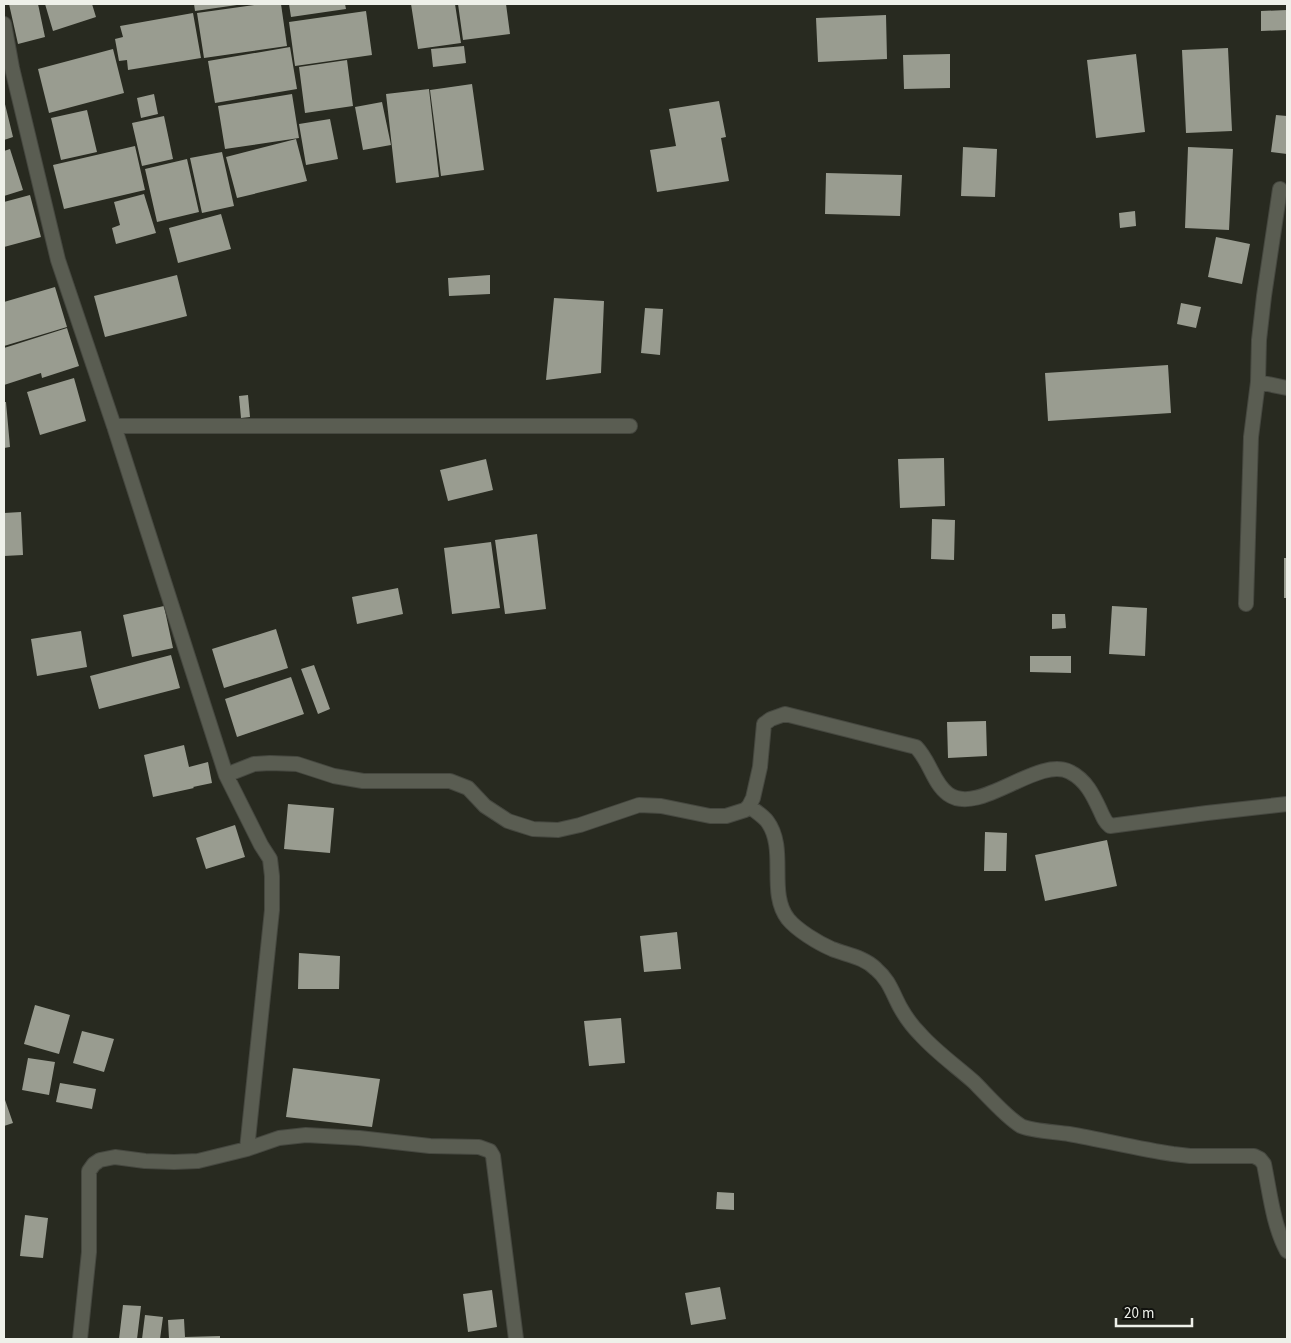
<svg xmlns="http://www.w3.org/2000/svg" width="1291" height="1343" viewBox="0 0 1291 1343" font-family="'Source Sans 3',sans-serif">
  <rect width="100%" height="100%" fill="#282a20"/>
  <path fill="#999c90" d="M9,4h29l7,33 -27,7z
    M45,4h47l4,13 -43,14z
    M194,4h43v1l-42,6z
    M261,4h20l6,42 -83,12 -7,-45z
    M289,4h56l1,5 -55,8z
    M411,4h44l6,39 -43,6z
    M458,4h48l4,30 -47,6z
    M1287,10v20l-26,1v-20z
    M366,11l6,44 -77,11 -6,-44z
    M193,13l8,45 -73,12 -1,-10 -8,1 -4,-22 8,-2 -3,-11z
    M886,15l1,44 -69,3 -2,-44z
    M464,46l2,17 -33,4 -2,-18z
    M290,47l7,42 -82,14 -7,-42z
    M1228,48l4,83 -46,2 -4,-83z
    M113,49l11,44 -75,20 -11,-44z
    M950,54v34l-46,1 -1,-34z
    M1136,54l9,78 -49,6 -9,-78z
    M347,60l6,46 -48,7 -6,-46z
    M472,84l12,86 -43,6 -11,-86z
    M429,89l10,88 -43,6 -10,-89z
    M154,94l4,20 -17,4 -4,-20z
    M292,94l7,44 -74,11 -7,-43z
    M4,100l9,37 -9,3z
    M719,101l7,36 -5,1 8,43 -72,11 -7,-42 26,-4 -7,-37z
    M382,102l9,43 -28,5 -8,-43z
    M87,110l10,42 -36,8 -10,-42z
    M1276,115l11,1v38l-16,-2z
    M164,116l9,43 -31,7 -10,-43z
    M330,119l8,40 -32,6 -7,-41z
    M296,139l11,42 -70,17 -11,-41z
    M135,146l10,44 -81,19 -11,-44z
    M963,147l34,2 -2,48 -34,-1z
    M1188,147l45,2 -4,81 -44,-2z
    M10,149l13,41 -19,6v-45z
    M222,152l12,54 -32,7 -12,-55z
    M187,159l12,53 -42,10 -12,-53z
    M826,173l76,2 -2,41 -75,-2z
    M144,194l12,39 -40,11 -4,-16 8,-3 -6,-23z
    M30,195l11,42 -37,10v-45z
    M1135,211l1,15 -16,2 -1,-15z
    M221,214l10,35 -53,14 -9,-35z
    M1216,237l34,7 -8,40 -34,-7z
    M177,275l10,41 -82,21 -11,-41z
    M490,275v19l-41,2 -1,-18z
    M55,287l12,40 -63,19v-44z
    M554,298l50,3 -3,72 -55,7z
    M1181,303l20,4 -5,21 -19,-4z
    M645,308l18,1 -3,46 -19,-2z
    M67,328l12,38 -37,12 -1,-5 -37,12v-37z
    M1168,365l3,48 -123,8 -3,-48z
    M74,378l12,43 -46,14 -13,-43z
    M248,395l2,22 -9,1 -2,-22z
    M4,402h2l4,45 -6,1z
    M944,458l1,48 -45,2 -2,-49z
    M486,459l7,31 -45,11 -8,-31z
    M21,512l2,43 -19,1v-43z
    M932,519l23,1 -1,40 -23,-1z
    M537,534l9,75 -41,5 -10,-74z
    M491,542l9,66 -48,6 -8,-66z
    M1284,558h3v40h-3z
    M398,588l5,26 -46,10 -5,-27z
    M164,606l9,42 -41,9 -9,-42z
    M1112,606l35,2 -2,48 -36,-2z
    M1052,614h13l1,14 -14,1z
    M276,629l12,39 -64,20 -12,-39z
    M81,631l6,36 -50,9 -6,-37z
    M171,655l9,33 -81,21 -9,-33z
    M1030,656h41v17l-41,-1z
    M314,665l16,44 -12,5 -17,-45z
    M291,677l13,37 -67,23 -12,-38z
    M986,721l1,35 -39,2 -1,-36z
    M184,745l5,22 19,-5 4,21 -19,4 1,1 -41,9 -9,-42z
    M288,804l46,4 -4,45 -46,-4z
    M235,825l10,32 -39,12 -10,-31z
    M985,832l22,1 -1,38h-22z
    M1107,840l10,46 -72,15 -10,-46z
    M677,932l4,37 -37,3 -4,-36z
    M299,953l41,3 -1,33h-41z
    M35,1005l35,10 -11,39 -35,-10z
    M621,1018l4,45 -36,3 -5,-45z
    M82,1031l32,8 -10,33 -31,-9z
    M28,1058l27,4 -6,33 -27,-5z
    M293,1068l87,11 -8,48 -86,-10z
    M60,1083l36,6 -4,20 -36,-7z
    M4,1097l9,26 -9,3z
    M717,1192l17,1v17l-18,-1z
    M25,1215l23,3 -5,40 -23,-2z
    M720,1287l6,32 -35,6 -6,-32z
    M492,1290l5,37 -29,5 -5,-38z
    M123,1305l18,1 -4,33h-18z
    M145,1315l18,2 -3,22h-18z
    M184,1319l1,18 35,-1v3h-51l-1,-19z"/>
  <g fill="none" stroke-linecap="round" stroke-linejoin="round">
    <defs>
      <path id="minor" d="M4,24l8,44 46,192 56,166 112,349 35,70 9,14 2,17v34l-25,239
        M1258,382l29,6
        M114,426h516
        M1246,604l5,-167 7,-55 1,-42 5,-44 16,-107
        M226,775l28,-11 16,-1 27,1 37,12 29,5h87l18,7 17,18 23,15 25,8 25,1 22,-5 59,-20 22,1 49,10h16l19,-6 4,-4 4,-8 7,-31 4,-43 7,-5 14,-5 131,33c14,14 17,36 32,47 31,23 90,-39 122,-22 16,8 23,23 30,38 3,7 5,12 10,16l97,-13 80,-9
        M749,806c6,5 13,9 18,15 21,28 0,71 21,98 9,11 30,24 44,30 15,6 32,8 44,20 13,11 16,23 24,38 5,9 12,19 20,27 16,18 36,32 54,48 12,12 33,36 47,44 11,5 35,6 48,8 35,6 69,15 104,20l17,2h64l6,3 4,5c6,29 9,61 23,87
        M80,1339l9,-87v-81l5,-7 6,-4 15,-3 30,4 29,1 24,-1 49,-12 32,-11 27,-3 53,3 71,8 49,1 11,4 3,5 23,183"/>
    </defs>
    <use href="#minor" stroke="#464840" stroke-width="16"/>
    <use href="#minor" stroke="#5a5d52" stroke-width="14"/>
  </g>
  <rect width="1291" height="1343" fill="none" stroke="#eef0e9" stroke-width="10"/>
  <path d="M1116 1318v8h76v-8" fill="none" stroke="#eef0e9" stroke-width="2.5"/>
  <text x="1124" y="1318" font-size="15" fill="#eef0e9" stroke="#11120e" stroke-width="4" paint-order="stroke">20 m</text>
</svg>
